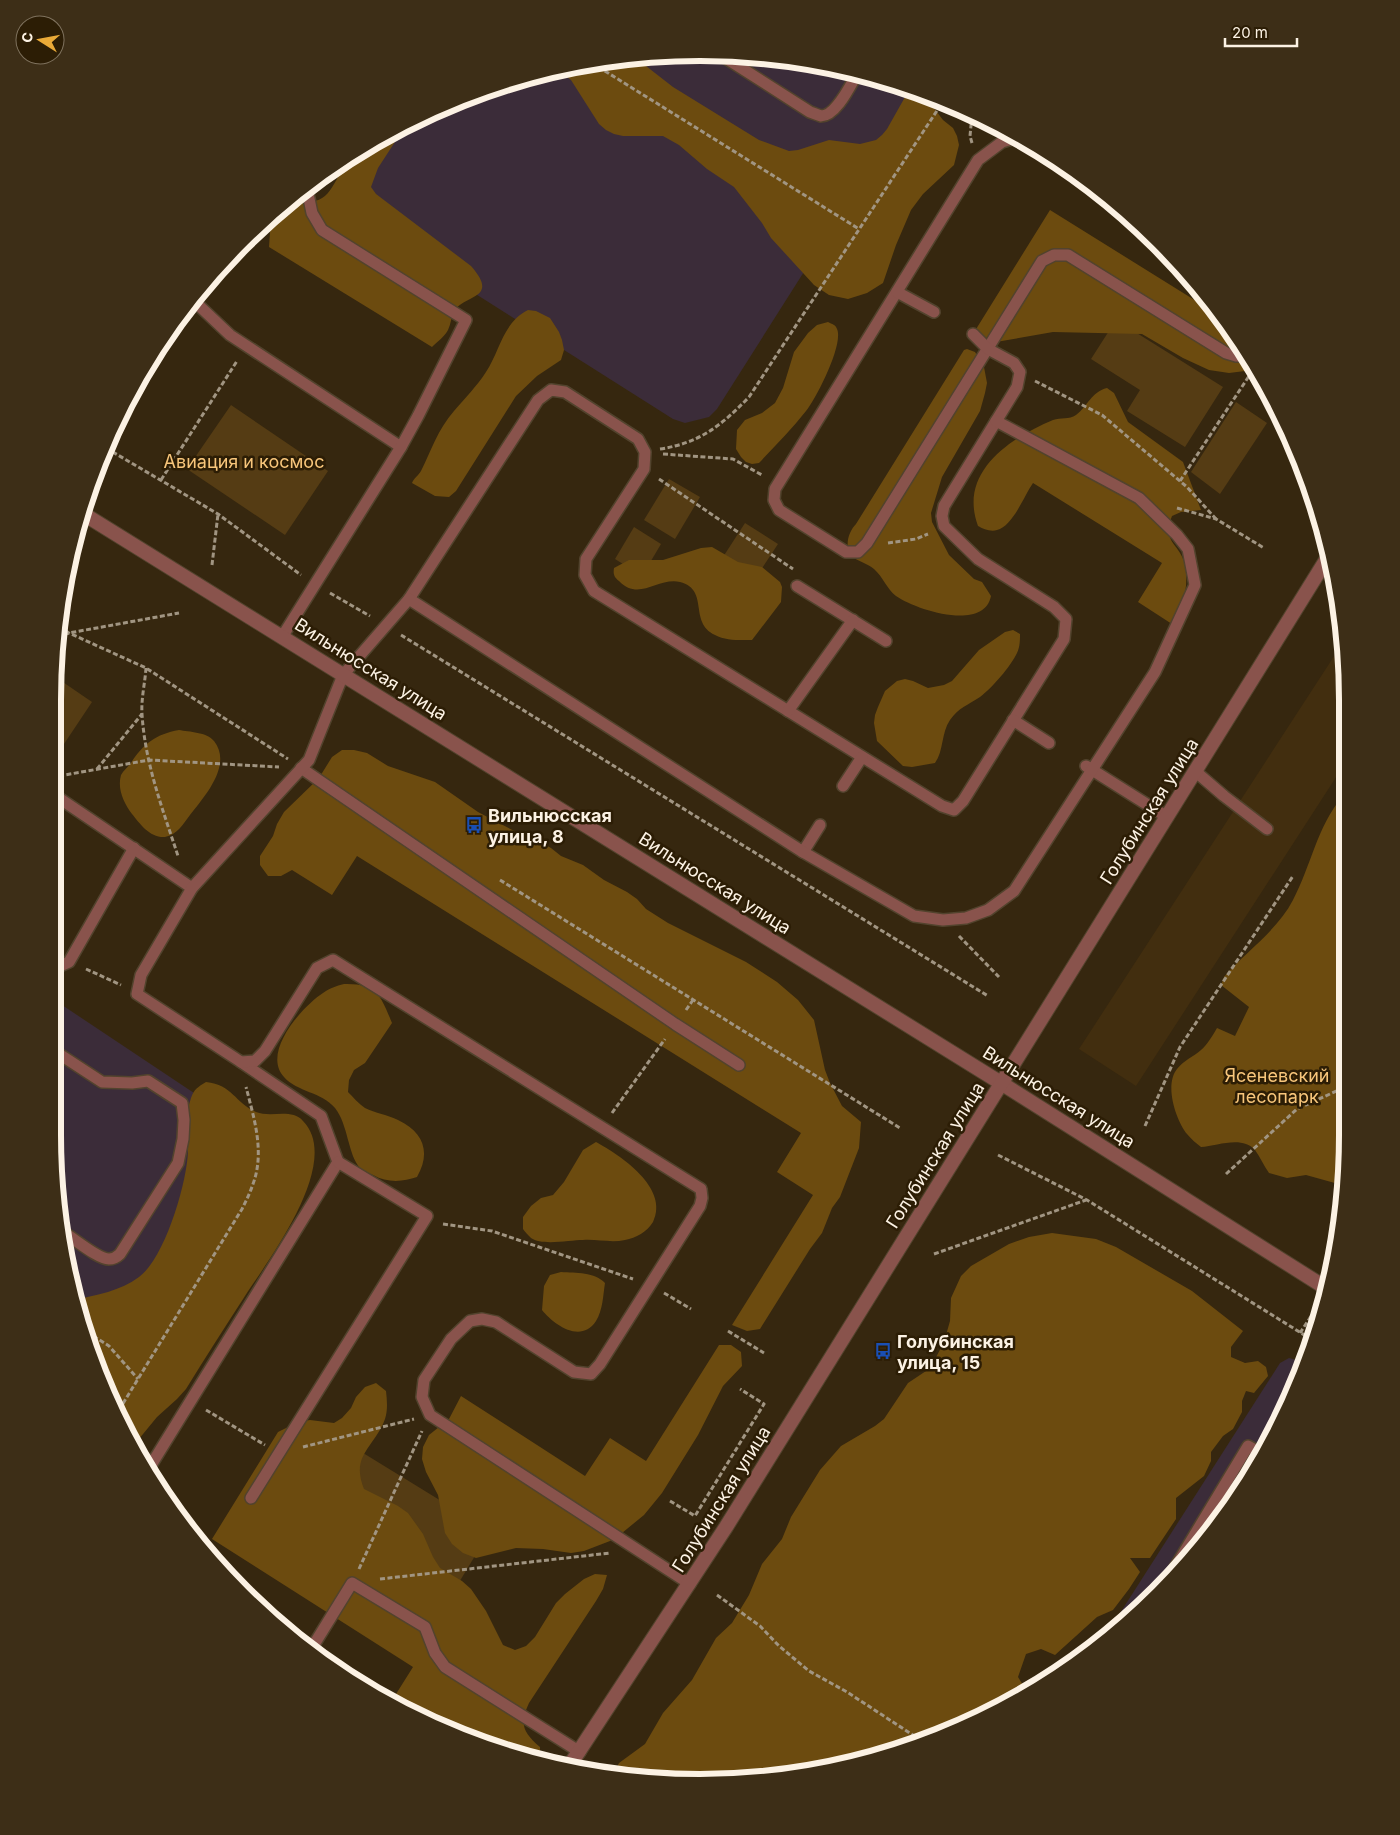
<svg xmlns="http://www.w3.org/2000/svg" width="1400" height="1835" font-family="Inter,sans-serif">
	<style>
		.built { fill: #422e0f }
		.education { fill: #3b2c39 }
		.green { fill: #553c14 }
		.forest { fill: #6c4b0f }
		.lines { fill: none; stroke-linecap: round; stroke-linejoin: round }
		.service-casing { stroke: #52432d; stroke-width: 14 }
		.minor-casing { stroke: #52432d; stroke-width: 16 }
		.tertiary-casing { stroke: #52432d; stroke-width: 16 }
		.path { stroke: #a19582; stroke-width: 3; stroke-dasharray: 5 2.5; stroke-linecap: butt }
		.service { stroke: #89534c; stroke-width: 11 }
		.minor { stroke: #89534c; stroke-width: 14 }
		.tertiary { stroke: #89534c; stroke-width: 14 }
		.labels { text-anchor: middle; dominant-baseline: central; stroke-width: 5; stroke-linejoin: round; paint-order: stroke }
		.park-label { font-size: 18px; fill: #f8c67b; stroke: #2c1d05 }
		.street-label { font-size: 18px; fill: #fcf2e4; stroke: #2c1d05 }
		.poi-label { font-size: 18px; font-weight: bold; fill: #fcf2e4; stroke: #2c1d05; text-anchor: start }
		.rim { fill: none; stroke: #fcf2e4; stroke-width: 6 }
	</style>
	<rect width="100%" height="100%" fill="#36270f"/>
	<polygon class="built" points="1342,644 1342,768 1136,1086 1079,1049"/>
	<g class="education">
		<polygon points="700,53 826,65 915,92 850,194 612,61"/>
		<polygon points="574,65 821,245 717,409 709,417 685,423 673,419 362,222 381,140 452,102"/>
		<polygon points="53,999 230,1117 126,1343 75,1303 53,1135"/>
		<polygon points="1289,1358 1304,1362 1239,1494 1158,1593 1106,1635 1280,1363"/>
	</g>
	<g class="green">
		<polygon points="1116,320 1223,387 1185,447 1127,411 1140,390 1091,359"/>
		<polygon points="1236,402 1267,423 1220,494 1191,472"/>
		<polygon points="231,405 328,471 285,535 187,469"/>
		<polygon points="669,479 700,497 675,539 644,520"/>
		<polygon points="745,523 778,544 745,594 712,574"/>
		<polygon points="634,527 661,544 642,576 615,559"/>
		<polygon points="54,676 92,702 60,750 54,746"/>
		<polygon points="355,1448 490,1531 452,1594 317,1510"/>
	</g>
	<g class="forest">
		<polygon points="637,59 673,87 759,140 789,151 798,150 829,140 860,144 876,140 882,135 887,129 909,90 933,97 933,107 943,120 953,128 957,136 959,145 954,165 923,194 911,210 896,245 883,283 867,293 848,299 829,295 814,285 771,238 762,223 734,187 707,169 679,145 663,136 623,136 614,134 606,130 599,124 571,80 558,70 573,65"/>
		<path d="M 404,128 L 378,168 L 371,187 L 376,194 L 471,266 C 500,299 465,294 454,311 C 451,317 451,324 448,330 C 445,336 437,342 432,347 L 269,247 L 271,218 L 297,197 C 332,214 334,173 352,156 C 361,147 391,134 404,128 Z"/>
		<polygon points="1050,210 1217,314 1238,340 1253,370 1229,373 1209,370 1183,358 1142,334 1053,332 996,342 986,341 973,334"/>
		<path d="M 528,310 L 536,311 L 550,318 L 559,332 L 562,340 L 564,350 L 561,360 L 537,376 L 516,396 L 456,491 L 449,497 L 435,496 L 412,483 C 414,478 418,476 421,471 C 431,451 438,429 454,411 C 465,398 477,386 486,372 C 500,351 503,322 528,310 Z"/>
		<path d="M 828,322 C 832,324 836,325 837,329 C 844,344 816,399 806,411 C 792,429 775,446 759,463 L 752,464 L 746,462 L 741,457 L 736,449 L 737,430 L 745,420 L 762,413 L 775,403 L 783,388 L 794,352 L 808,333 L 817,325 Z"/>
		<path d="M 967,349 L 975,352 L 984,367 L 987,383 L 985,393 L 980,411 L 942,477 L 931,513 L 932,522 L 949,555 L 974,579 L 982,582 L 991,596 C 984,632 916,610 896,596 C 887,589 883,577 874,569 C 868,564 861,562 854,558 C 843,549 848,532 856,524 L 964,350 Z"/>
		<path d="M 1107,388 L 1114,393 L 1128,422 L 1183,462 L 1201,510 L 1181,512 L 1172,516 C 1161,543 1180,543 1185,565 C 1189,588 1183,605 1175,626 L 1138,602 L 1162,563 L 1033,483 C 1024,496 1013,526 997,530 C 991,532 983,529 978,526 C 958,472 1010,438 1053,420 C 1061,417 1069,420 1076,415 C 1088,406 1091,392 1107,388 Z"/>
		<path d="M 712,547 L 738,562 L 762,567 L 780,582 L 782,587 L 781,602 L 752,640 C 740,640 726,641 715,635 C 688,622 710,590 680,582 C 658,577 639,602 619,581 C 614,577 613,574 614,568 L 629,560 L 663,560 L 701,548 Z"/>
		<path d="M 1013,630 L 1020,634 C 1020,640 1020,647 1017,653 C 1011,666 992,688 980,697 C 968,705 958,708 950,720 C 941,733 944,750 935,763 L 912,767 L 903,766 L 877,741 L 874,723 L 875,715 L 878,707 L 885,691 L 897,681 L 905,679 L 913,681 L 928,688 L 944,685 L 952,681 L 979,650 L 1005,632 Z"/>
		<path d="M 179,730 C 189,732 207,732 214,741 C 233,765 204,797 190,815 C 183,824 177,835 165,837 C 150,838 140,824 132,814 C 124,803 117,789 121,775 C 123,771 128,767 131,763 C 143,744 156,734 179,730 Z"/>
		<polygon points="342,750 354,750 367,753 388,766 435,782 478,812 516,832 528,835 551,848 561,856 583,865 604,880 627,892 637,899 646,909 668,923 746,962 777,982 798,1000 814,1020 825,1070 830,1083 842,1106 861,1122 859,1148 840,1197 832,1208 822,1233 810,1249 760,1329 747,1331 732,1325 813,1195 777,1172 801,1133 357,856 332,895 292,870 281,876 268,876 260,865 260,856 273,836 277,824 284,812 319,778 332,757"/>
		<path d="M 1342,797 L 1342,1185 L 1306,1175 L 1287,1178 L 1269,1173 C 1264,1166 1260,1157 1255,1150 C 1242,1135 1217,1146 1201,1147 C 1196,1143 1191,1139 1187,1134 C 1176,1120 1164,1085 1177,1069 C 1184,1060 1193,1057 1201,1050 C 1207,1045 1213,1035 1217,1028 L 1235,1036 L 1249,1007 L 1221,985 L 1224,977 C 1246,951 1277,931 1293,900 C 1311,866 1317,827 1342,797 Z"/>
		<path d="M 344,984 C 377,983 381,996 392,1023 L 365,1063 L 354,1070 L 349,1080 L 348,1092 C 353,1097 359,1104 365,1108 C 375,1113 388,1115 398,1120 C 424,1132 431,1153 417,1177 C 403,1182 387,1183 373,1175 C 369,1173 363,1171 360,1168 C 348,1155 348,1124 335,1108 C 322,1092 297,1092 284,1077 C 261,1052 303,1006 323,993 C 330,988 336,986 344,984 Z"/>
		<path d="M 206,1082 C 233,1085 234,1102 256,1112 C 271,1118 292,1108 303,1121 C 343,1162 269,1259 245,1296 C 225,1327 205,1358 186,1389 L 177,1399 L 157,1417 L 134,1445 L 74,1300 C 96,1295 121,1291 139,1277 C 165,1258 187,1183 188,1151 C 188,1134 185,1114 191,1098 C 194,1089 198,1087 206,1082 Z"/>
		<path d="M 596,1142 C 620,1155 670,1188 653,1222 C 647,1232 636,1238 625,1240 C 611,1243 597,1239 583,1240 C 570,1240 542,1246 531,1238 C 528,1235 525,1232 523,1229 L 523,1217 L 531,1206 L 541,1198 L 553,1195 L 564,1182 L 583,1150 Z"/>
		<polygon points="1052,1233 1096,1239 1116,1247 1192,1291 1243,1331 1231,1347 1231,1357 1245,1363 1258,1361 1266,1367 1268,1376 1254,1393 1246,1391 1242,1401 1242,1412 1233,1429 1223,1436 1211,1452 1211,1461 1204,1476 1176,1498 1176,1519 1150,1558 1130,1558 1140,1572 1129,1589 1113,1610 1097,1617 1055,1655 1041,1649 1026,1654 1018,1677 1026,1690 908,1748 743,1781 614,1773 619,1763 645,1744 663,1713 692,1680 716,1638 732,1623 749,1595 762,1564 782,1539 791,1517 820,1470 841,1446 875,1426 884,1419 908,1383 926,1371 933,1363 944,1342 950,1321 951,1298 961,1276 971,1266 1009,1244 1029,1237"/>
		<path d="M 561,1272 C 576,1273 595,1272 605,1283 C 603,1295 603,1310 596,1321 C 581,1344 554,1325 542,1310 L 544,1286 L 550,1275 Z"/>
		<polygon points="719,1345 731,1345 741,1352 742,1366 723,1386 698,1435 662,1493 644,1515 622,1533 610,1541 584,1551 571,1553 543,1549 516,1548 476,1558 463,1553 452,1544 445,1533 438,1495 426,1472 422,1459 423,1447 429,1435 449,1419 461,1396 585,1476 610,1438 646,1461"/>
		<path d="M 376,1383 L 386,1391 C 387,1400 388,1410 385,1419 C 375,1447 350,1455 364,1489 L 398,1506 L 408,1513 L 423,1534 L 433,1557 L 440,1568 L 462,1581 L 471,1589 L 486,1611 L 503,1645 L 515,1650 L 526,1646 L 535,1637 L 556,1603 L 565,1594 L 584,1579 L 595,1574 L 607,1575 L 603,1589 L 596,1601 L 529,1703 C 519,1724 523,1732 540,1747 L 540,1759 L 413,1716 L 391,1702 L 413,1667 L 212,1539 L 278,1432 L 298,1422 L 310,1420 L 334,1423 L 342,1418 L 351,1408 L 356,1397 L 365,1387 Z"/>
	</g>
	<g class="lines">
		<g class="service-casing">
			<g id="service">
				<path d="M 721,55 L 810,112 C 813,113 818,115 821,116 C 836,116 850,86 857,74"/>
				<polyline points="1015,138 1002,142 978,160 775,489 774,500 779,510 846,552 858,552 867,543 1042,261 1054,255 1068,255 1226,353 1236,356 1246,356"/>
				<polyline points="897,292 934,312"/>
				<polyline points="192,299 230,335 401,447"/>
				<polyline points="797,586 886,641"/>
				<polyline points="409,599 538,400 551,390 565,392 638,439 645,452 644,469 586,559 585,575 594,591 942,806 954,810 963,801 1064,639 1066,619 1054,607 978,559 944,526 942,516 944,506 1017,387 1020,372 1014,363 988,349 973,334"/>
				<polyline points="282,637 401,447 418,416 466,320 322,230 312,213 307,189"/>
				<polyline points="788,711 853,620"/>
				<polyline points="1013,720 1049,743"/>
				<polyline points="1086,766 1167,817"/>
				<polyline points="301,768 675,1024 739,1065"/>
				<polyline points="1195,771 1224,796 1267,829"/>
				<polyline points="843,786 862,757"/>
				<polyline points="53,794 192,888"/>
				<polyline points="803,852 820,825"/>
				<polyline points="53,965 58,967 69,962 134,848"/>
				<path d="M 53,1050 L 102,1082 L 132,1083 L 148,1081 L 182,1103 L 184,1120 L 183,1139 L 178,1163 L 120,1254 C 117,1257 114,1259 109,1259 C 98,1259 76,1240 66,1234"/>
				<polyline points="148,1470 338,1162 321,1116 241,1062"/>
				<polyline points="251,1498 427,1216 338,1162"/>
				<polyline points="690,1584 430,1415 422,1397 424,1380 451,1339 470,1321 482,1319 496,1322 574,1372 591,1374 600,1364 700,1206 702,1198 701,1189 333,960 317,968 265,1051 255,1061 241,1062 137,994 141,975 192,888 309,760 343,675 409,599 803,852 914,916 943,920 966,918 988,910 1014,891 1155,672 1195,585 1188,549 1177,535 1139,498 996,421"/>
				<polyline points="1165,1584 1248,1446 1259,1452"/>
				<polyline points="310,1651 352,1583 425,1627 435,1653 445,1667 580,1752"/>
			</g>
		</g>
		<g class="minor-casing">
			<polyline id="minor" points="1001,1083 1326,1288"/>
		</g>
		<g class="tertiary-casing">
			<g id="tertiary">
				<polyline points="82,513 1001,1083"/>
				<polyline points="568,1768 726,1527 1328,557"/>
			</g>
		</g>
		<g class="path">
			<polyline points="592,63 859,229"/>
			<polyline points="972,143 970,136 972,115"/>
			<polyline points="1035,381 1102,415 1187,487 1216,519"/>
			<polyline points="106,448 218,514 301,575"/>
			<path d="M 660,449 C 700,443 722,425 749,397 L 944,100"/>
			<polyline points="663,454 733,459 762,475"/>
			<polyline points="659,479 793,569"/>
			<polyline points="161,480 237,361"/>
			<polyline points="1180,481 1251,373"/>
			<polyline points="1177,508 1216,519 1264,548"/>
			<polyline points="888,543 916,539 928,534"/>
			<polyline points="212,565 218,514"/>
			<polyline points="330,593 370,616"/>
			<polyline points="59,627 69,633 146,668 288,759"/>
			<polyline points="401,635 988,996"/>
			<polyline points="57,637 69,633 179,613"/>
			<path d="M 146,668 C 145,683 141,699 142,714 C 145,764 163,810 178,856"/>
			<polyline points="97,769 142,714"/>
			<polyline points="59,776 149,760 279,767"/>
			<polyline points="500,880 900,1128"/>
			<polyline points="959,936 999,977"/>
			<polyline points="86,969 121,985"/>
			<polyline points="686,1010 693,1000"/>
			<polyline points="612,1113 665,1039"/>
			<polyline points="1145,1126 1180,1047 1293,876"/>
			<polyline points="998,1155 1087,1200 1314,1341"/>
			<polyline points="1226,1174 1297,1109 1341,1089 1340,1071 1342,1047"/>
			<polyline points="443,1224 492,1231 633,1279"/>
			<polyline points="934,1254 1086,1200"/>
			<polyline points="664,1293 691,1309"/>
			<polyline points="728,1331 764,1353"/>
			<polyline points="87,1332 109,1346 138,1379"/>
			<polyline points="1300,1333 1319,1304"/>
			<path d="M 119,1410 L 242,1209 C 246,1201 250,1193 253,1184 C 265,1152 254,1118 246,1087"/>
			<polyline points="206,1410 265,1445"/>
			<polyline points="303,1447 414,1419"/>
			<polyline points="670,1501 695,1516 764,1404 740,1389"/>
			<polyline points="359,1569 422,1431"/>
			<polyline points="380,1579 610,1553"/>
			<polyline points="717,1595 760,1626 779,1646 809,1671 847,1692 922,1741"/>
		</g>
		<use href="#service" class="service"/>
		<use href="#minor" class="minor"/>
		<use href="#tertiary" class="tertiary"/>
	</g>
	<defs>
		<g id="bus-bare" transform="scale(1.35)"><path d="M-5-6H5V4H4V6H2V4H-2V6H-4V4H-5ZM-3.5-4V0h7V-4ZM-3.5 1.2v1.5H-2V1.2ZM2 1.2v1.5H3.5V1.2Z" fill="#1a4fb4" stroke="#2c1d05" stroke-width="2.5" paint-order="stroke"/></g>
	</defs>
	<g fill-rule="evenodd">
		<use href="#bus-bare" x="474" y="825"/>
		<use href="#bus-bare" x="883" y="1351"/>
	</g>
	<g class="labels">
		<g class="park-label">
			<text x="244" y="461">Авиация и космос</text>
			<text x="1277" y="1075">Ясеневский<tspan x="1277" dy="21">лесопарк</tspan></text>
		</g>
		<g class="street-label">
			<text transform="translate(371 669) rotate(32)">Вильнюсская улица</text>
			<text transform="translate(1149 811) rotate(-58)">Голубинская улица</text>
			<text transform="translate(715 883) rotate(32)">Вильнюсская улица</text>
			<text transform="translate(1059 1097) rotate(32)">Вильнюсская улица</text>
			<text transform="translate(935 1155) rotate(-58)">Голубинская улица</text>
			<text transform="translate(721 1499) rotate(-58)">Голубинская улица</text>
		</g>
		<g class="poi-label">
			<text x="488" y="815">Вильнюсская<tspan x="488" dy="21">улица, 8</tspan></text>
			<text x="897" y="1341">Голубинская<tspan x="897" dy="21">улица, 15</tspan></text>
		</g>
	</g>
	<path d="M0 0H1400V1835H0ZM700 61H700A639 639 0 0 1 1339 700V1135A639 639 0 0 1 700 1774H700A639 639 0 0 1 61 1135V700A639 639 0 0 1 700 61Z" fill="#3d2e17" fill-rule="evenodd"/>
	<path class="rim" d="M700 61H700A639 639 0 0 1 1339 700V1135A639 639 0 0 1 700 1774H700A639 639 0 0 1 61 1135V700A639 639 0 0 1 700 61Z"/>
	<g transform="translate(40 40) rotate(281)"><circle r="24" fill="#2c1d05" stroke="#7f725e"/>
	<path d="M0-4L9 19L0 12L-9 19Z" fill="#eaaa38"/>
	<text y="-8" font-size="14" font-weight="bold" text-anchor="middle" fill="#fcf2e4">С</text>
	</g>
	<path d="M1225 38v8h72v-8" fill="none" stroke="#fcf2e4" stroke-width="2.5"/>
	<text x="1232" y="38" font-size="15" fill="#fcf2e4" stroke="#2c1d05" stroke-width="4" paint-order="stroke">20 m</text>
</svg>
